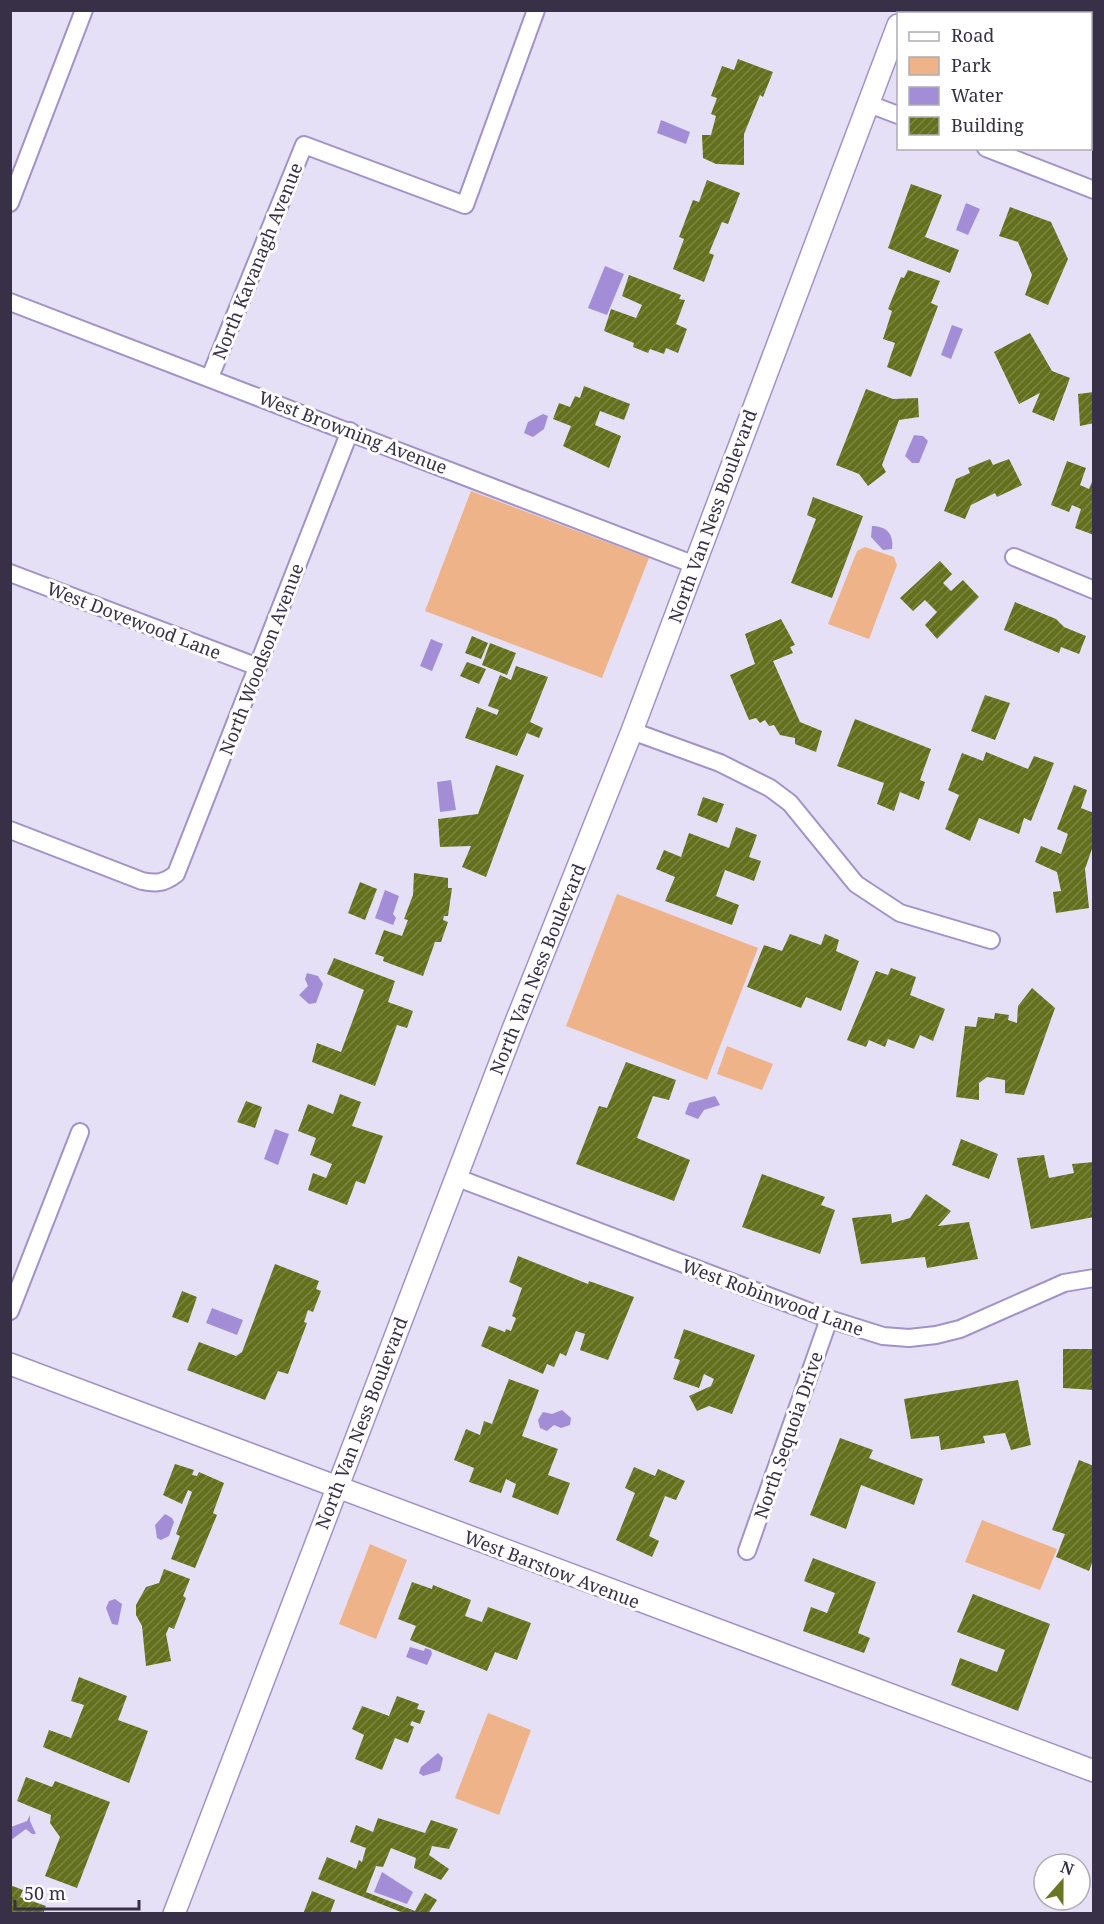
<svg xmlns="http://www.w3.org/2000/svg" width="1104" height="1924" font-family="'Noto Serif',serif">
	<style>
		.green { fill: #eeb388 }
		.water { fill: #a38dd6 }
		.building { fill: url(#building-hatch) }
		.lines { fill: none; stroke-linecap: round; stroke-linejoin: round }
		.minor-casing { stroke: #a292c8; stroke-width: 20 }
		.tertiary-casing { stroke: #a292c8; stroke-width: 24 }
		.minor { stroke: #fff; stroke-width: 16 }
		.tertiary { stroke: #fff; stroke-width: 21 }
		.labels { text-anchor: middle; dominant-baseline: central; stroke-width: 6; stroke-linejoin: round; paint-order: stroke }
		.street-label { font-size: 18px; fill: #373046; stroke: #fff }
	</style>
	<defs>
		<pattern id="building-hatch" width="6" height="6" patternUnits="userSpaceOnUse" patternTransform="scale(1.5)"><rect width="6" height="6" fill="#64711c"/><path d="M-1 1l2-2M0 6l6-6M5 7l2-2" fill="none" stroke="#7c8547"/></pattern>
	</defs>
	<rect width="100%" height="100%" fill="#e6e0f7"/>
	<g class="green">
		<polygon points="471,491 649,558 602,678 425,611"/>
		<polygon points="865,547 894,557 897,565 869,639 828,624 857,551"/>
		<polygon points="617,894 758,948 707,1080 566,1026"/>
		<polygon points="727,1046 773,1064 762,1090 717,1074"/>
		<polygon points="982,1520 1057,1549 1040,1590 965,1562"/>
		<polygon points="370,1544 407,1560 376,1639 339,1624"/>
		<polygon points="488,1713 531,1730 499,1815 455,1798"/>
	</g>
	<g class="water">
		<polygon points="661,120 690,132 686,144 657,133"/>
		<polygon points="966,203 980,209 968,235 956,230"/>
		<polygon points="605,266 624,274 607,315 588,308"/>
		<polygon points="952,325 963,329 951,359 941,355"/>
		<polygon points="543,414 548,416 544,429 533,437 524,433 528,422"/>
		<polygon points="914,435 923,436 928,441 919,463 912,463 905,456"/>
		<path d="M 872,526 C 887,526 894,535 892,549 L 883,550 L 871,537 Z"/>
		<polygon points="431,639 443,644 432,671 420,666"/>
		<polygon points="451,780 456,810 440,812 437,782"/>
		<polygon points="385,890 399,896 393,914 396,918 393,925 375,918"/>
		<polygon points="307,973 318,976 323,984 316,1003 309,1004 299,995 308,986 305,979"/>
		<polygon points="715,1096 720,1105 704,1110 698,1119 685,1114 689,1103"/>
		<polygon points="275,1129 289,1134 278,1165 264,1159"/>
		<polygon points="212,1308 243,1320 237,1335 206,1323"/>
		<polygon points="562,1410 571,1418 570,1425 561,1428 554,1425 547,1431 540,1428 538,1420 543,1412 552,1414"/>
		<polygon points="165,1514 172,1518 174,1522 169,1536 161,1540 157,1538 155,1525"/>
		<polygon points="115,1599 122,1604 118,1625 112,1624 106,1608 109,1601"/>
		<polygon points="410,1647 424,1651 425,1648 431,1650 432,1654 427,1665 406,1657"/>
		<polygon points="438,1753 443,1758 440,1771 423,1776 419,1773 421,1767"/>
		<polygon points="30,1815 30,1821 36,1834 32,1834 26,1829 11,1840 11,1827 27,1821"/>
		<polygon points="382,1872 413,1892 407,1904 374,1892"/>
	</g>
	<g class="building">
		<polygon points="1036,10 1079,10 1078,14 1044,14"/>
		<polygon points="738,59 773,72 763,97 760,95 744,134 744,165 716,164 703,158 702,135 711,135 716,116 711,114 717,98 711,96 722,66 734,70"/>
		<polygon points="1090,91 1094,92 1094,144 1090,143"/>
		<polygon points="707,180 740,193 728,224 722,222 709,253 714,255 704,282 673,269 684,239 679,237 693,200 699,202"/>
		<polygon points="911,184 942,195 925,237 959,250 950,273 888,248"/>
		<polygon points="1010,207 1051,222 1068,259 1048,305 1025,295 1032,275 1018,242 999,236"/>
		<polygon points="908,270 940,281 931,303 938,306 911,377 887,367 895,343 883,339 892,311 888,309 901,277 904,278"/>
		<polygon points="629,275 681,295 679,299 685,300 676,324 687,329 678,353 666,348 664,354 650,349 648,353 633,347 634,343 604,331 611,309 636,318 642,305 622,296"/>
		<polygon points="1030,333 1052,371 1070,378 1054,421 1032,412 1040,393 1019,404 994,352"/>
		<polygon points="584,386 630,404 624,420 600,411 595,425 621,436 609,468 563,446 571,426 553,419 559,403 570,407 575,396 580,398"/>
		<polygon points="866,389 893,399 918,398 919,417 899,420 882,465 886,472 868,486 859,474 836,465"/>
		<polygon points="1094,392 1094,423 1080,426 1078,394"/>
		<polygon points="990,459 993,465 1009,459 1022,485 997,497 995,493 971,505 965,519 944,511 956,479 970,473 968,468"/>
		<polygon points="1067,461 1086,468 1080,485 1089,489 1094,477 1094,535 1075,528 1081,509 1072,505 1069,512 1051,505"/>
		<polygon points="813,497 863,516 832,598 791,583 816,519 807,515"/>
		<polygon points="940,561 952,574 943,583 951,591 963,580 979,597 937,639 925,625 937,612 925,600 913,611 900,598"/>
		<polygon points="1015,602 1056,619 1064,627 1086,636 1079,654 1061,647 1059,653 1004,630"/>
		<polygon points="781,619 795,645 790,647 793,653 773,661 800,722 822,731 816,752 795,744 795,738 780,735 774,725 769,726 765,720 760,723 756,718 749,720 730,675 755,664 745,634"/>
		<polygon points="472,636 488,643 481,659 465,653"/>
		<polygon points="490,643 516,653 507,675 482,665"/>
		<polygon points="467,662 486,669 479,684 460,676"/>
		<polygon points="516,666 548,677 530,722 543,728 539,738 527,733 517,756 465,738 477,707 497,715 499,710 488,706 500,675 511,680"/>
		<polygon points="985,695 1010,703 995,740 971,731"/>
		<polygon points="855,719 931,749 920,780 925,782 919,800 900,792 894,811 877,804 884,783 837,766"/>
		<polygon points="986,752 1028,769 1034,756 1054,763 1031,821 1024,818 1019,834 979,818 970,841 945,829 959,795 948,790 962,753 983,761"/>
		<polygon points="496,765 524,775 486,877 462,867 471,846 440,847 438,819 478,814"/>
		<polygon points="1074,785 1087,790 1081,808 1094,813 1094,843 1085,869 1089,908 1056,913 1053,892 1061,891 1057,872 1035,862 1041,846 1061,854 1068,834 1057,829"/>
		<polygon points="703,797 724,804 717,823 697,815"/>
		<polygon points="736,827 757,835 749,857 761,861 754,881 725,870 716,896 739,905 732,925 665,901 675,877 656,869 664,850 681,857 689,833 729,848"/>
		<polygon points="414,873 448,878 448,888 452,888 448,916 444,916 443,920 448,922 441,942 435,942 423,976 383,961 384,957 375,954 384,930 402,936 408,920 404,919 413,895"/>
		<polygon points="360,882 377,889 365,920 348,913"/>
		<polygon points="790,934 821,945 825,934 839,940 836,951 859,961 841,1011 806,997 801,1008 747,987 764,945 782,951"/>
		<polygon points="334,958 395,981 388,1002 413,1011 407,1028 397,1025 375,1086 312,1062 317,1043 341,1052 364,990 327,974"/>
		<polygon points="891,968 916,977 910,995 945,1009 933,1041 920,1035 914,1049 888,1039 885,1047 869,1040 866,1047 847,1040 876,971 888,975"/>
		<polygon points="1032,988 1055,1008 1024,1095 1005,1093 1005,1080 987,1077 979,1083 979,1100 956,1097 965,1026 976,1027 978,1017 994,1019 995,1013 1009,1015 1008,1020 1017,1023 1018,1006"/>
		<polygon points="626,1062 676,1080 669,1100 653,1096 637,1138 690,1160 674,1201 576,1164 599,1106 607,1108"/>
		<polygon points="340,1094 361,1102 352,1126 383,1136 365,1184 356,1181 347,1205 308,1190 313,1173 326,1178 332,1164 310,1155 316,1138 298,1131 308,1104 333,1114"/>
		<polygon points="246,1101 262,1107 255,1128 237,1122"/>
		<polygon points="961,1139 998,1154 989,1179 952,1165"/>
		<polygon points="1044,1155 1049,1178 1074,1173 1072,1164 1094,1162 1094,1217 1031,1229 1017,1158"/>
		<polygon points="762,1174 825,1197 821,1205 835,1210 820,1254 742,1227"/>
		<polygon points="926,1194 951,1211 938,1226 969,1222 978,1259 927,1268 925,1257 861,1264 852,1218 891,1214 892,1223 910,1218"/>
		<polygon points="518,1256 588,1284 589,1281 634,1297 608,1360 580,1350 585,1334 576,1331 566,1356 560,1353 554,1367 547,1364 543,1374 481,1346 489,1326 505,1332 506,1329 511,1331 516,1318 512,1316 522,1288 509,1282"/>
		<polygon points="275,1264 319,1281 316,1289 321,1291 313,1312 308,1310 304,1322 307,1323 288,1374 278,1371 265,1400 187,1370 199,1342 236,1356 242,1352"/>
		<polygon points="182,1291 197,1297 188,1323 172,1317"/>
		<polygon points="684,1329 755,1355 732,1414 709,1406 697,1411 689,1396 711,1386 714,1379 704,1374 699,1388 673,1379 680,1360 674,1358"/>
		<polygon points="1063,1349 1094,1349 1094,1390 1063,1388"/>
		<polygon points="509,1379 539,1390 522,1436 558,1449 548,1475 570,1483 558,1515 512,1497 516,1484 506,1479 501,1493 469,1482 474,1468 454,1460 466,1429 480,1435 484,1421 492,1424"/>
		<polygon points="1018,1380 1031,1445 1011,1450 1005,1433 983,1436 985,1443 941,1450 939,1436 911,1439 904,1399"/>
		<polygon points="840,1438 873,1450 869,1458 923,1479 914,1505 861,1485 846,1529 810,1515"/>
		<polygon points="1079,1460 1094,1466 1094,1558 1089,1571 1056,1557 1065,1534 1052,1530"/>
		<polygon points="175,1464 194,1470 192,1475 197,1476 199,1472 224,1483 213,1513 217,1515 195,1568 171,1559 180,1536 176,1534 192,1492 188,1490 182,1504 163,1495"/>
		<polygon points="634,1467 655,1476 658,1469 685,1481 676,1500 665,1496 649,1536 659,1541 652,1557 616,1540 635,1493 625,1488"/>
		<polygon points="813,1558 876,1582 858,1633 870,1638 864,1653 803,1631 811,1607 827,1613 835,1593 804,1581"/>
		<polygon points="164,1569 190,1579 183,1596 186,1598 174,1629 169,1627 166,1634 171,1661 146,1666 142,1626 136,1615 136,1605 146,1587 159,1583"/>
		<polygon points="412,1582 432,1589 433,1585 471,1600 465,1616 482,1622 488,1607 531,1623 517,1660 495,1652 487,1671 410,1640 416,1626 398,1619"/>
		<polygon points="973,1594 1050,1624 1018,1711 951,1685 960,1658 997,1672 1005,1650 957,1632"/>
		<polygon points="79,1677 127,1696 118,1720 148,1731 129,1783 43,1747 49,1730 71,1738 84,1705 71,1701"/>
		<polygon points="397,1696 419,1704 417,1709 425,1711 420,1724 412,1721 410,1725 414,1727 408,1743 395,1738 382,1770 355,1759 364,1735 352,1729 362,1706 389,1716"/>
		<polygon points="26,1777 52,1787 55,1781 110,1802 77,1888 45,1876 60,1837 50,1823 51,1815 17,1801"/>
		<polygon points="378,1818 425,1833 431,1820 458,1829 449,1849 432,1846 429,1855 449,1869 441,1880 414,1868 416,1858 391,1848 383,1867 376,1866 366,1892 415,1911 425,1893 437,1900 428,1914 406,1914 318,1879 327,1857 356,1869 359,1860 362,1862 366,1848 350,1842 356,1825 373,1832"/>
		<polygon points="10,1885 23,1890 20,1897 46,1906 43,1914 10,1914"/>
		<polygon points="312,1891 335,1900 330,1914 303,1914"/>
	</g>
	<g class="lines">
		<g class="minor-casing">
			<g id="minor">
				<polyline points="869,104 898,115"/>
				<polyline points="986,148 1094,190"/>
				<polyline points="10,203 84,10"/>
				<polyline points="10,302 695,565"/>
				<polyline points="210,377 304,145 465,205 536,10"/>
				<polyline points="1014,557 1094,590"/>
				<polyline points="10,573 258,667"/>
				<polyline points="632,731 720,763 770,788 790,803 856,884 900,913 991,940"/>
				<path d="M 10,830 L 142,881 C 157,884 164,883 176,874 L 350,431"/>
				<polyline points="455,1177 829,1319 883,1336 909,1338 936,1335 960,1329 1064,1283 1094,1278"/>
				<polyline points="10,1311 80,1132"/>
				<polyline points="747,1551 829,1319"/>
			</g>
		</g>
		<g class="tertiary-casing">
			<g id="tertiary">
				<polyline points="10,1364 1094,1771"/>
				<polyline points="174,1914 513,1029 632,731 898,25"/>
			</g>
		</g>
		<use href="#minor" class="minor"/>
		<use href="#tertiary" class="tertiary"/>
	</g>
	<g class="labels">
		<g class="street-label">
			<text transform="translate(257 261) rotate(-68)">North Kavanagh Avenue</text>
			<text transform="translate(353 432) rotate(21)">West Browning Avenue</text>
			<text transform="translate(712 516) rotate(-70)">North Van Ness Boulevard</text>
			<text transform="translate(134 620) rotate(21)">West Dovewood Lane</text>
			<text transform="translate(261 659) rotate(-69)">North Woodson Avenue</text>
			<text transform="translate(537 969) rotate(-68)">North Van Ness Boulevard</text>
			<text transform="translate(773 1297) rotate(20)">West Robinwood Lane</text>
			<text transform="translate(361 1423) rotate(-69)">North Van Ness Boulevard</text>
			<text transform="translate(788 1435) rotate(-71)">North Sequoia Drive</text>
			<text transform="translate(552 1569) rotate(21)">West Barstow Avenue</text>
		</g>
	</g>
	<rect width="1104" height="1924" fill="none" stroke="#373046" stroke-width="24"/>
	<rect x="897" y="12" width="195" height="138" fill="#ffffff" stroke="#afacb5" stroke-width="1.5"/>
	<rect x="909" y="32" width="30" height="9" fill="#ffffff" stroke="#afacb5" stroke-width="1.5"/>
	<text x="951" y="42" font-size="18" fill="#373046">Road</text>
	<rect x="909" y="57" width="30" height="18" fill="#eeb388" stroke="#afacb5" stroke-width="1.5"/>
	<text x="951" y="72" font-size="18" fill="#373046">Park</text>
	<rect x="909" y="87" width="30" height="18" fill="#a38dd6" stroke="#afacb5" stroke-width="1.5"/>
	<text x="951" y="102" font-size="18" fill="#373046">Water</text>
	<rect x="909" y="117" width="30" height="18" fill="url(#building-hatch)" stroke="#afacb5" stroke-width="1.5"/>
	<text x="951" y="132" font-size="18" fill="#373046">Building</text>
	<g transform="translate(1062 1882) rotate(21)"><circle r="28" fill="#ffffff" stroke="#afacb5" stroke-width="1.5"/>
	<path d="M0-4.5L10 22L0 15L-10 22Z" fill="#697622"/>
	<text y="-9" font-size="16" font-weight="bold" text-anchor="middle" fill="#373046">N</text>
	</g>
	<path d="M15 1900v9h124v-9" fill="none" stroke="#373046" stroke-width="3"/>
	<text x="24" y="1900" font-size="18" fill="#373046" stroke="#ffffff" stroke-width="4.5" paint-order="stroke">50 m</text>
</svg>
